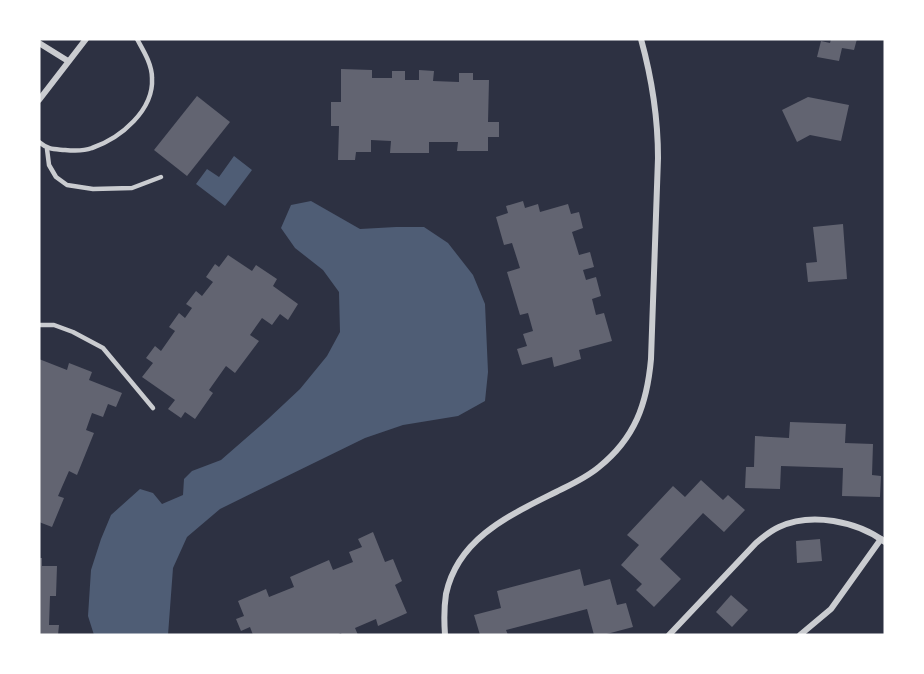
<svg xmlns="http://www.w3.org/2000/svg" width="924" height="674" font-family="'PT Sans',sans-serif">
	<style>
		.water { fill: #4f5d75 }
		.building { fill: #626471 }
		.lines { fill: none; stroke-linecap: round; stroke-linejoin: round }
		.service { stroke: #caccd0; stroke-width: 4.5 }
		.minor { stroke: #caccd0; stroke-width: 6 }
	</style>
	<rect width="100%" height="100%" fill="#2d3142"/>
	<g class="water">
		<polygon points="234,156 252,170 225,206 196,184 207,169 219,177"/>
		<polygon points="311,201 360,229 396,227 424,227 448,243 473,275 485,304 488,372 485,401 458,416 403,425 365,438 220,509 187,537 173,568 168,635 94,635 88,616 91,570 101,539 111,515 140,489 153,493 162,504 183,495 184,479 192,471 221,460 268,419 300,389 327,356 340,332 339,292 323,270 295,248 281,228 291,205"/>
	</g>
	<g class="building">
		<polygon points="831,39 857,39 854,50 842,48 839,61 817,57 821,41 830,43"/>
		<polygon points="341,69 372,70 372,78 392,78 392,71 405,71 405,80 419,80 419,70 434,71 433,81 459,82 459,73 473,73 473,80 489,80 488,122 499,122 499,137 488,137 488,151 457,151 458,142 429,142 429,153 390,153 391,141 371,140 371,152 356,152 355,160 338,160 339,126 331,126 331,102 341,102"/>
		<polygon points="197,96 230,122 187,176 154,150"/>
		<polygon points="808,97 849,105 841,141 810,135 797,142 782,110"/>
		<polygon points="523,201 525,208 538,204 540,212 568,204 571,214 579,212 583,228 572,232 579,255 590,252 594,267 583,270 586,280 596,277 601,296 592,299 596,315 604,313 612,341 579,350 581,359 554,367 552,357 522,365 517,349 527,346 523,334 533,331 528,313 520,315 507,272 520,268 512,243 504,245 496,217 508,213 506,206"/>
		<polygon points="843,224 847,279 808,282 806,263 817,262 813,227"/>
		<polygon points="228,255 252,271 256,265 277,279 273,286 298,304 288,320 280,314 272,325 262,318 250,335 259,341 235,373 226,366 209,390 213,393 195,419 185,412 181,418 168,409 175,400 142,377 153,363 146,358 155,346 161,351 175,331 169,327 179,313 185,318 192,308 186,304 196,291 202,296 213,282 206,277 215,264 219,267"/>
		<polygon points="39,359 67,370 69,363 92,372 89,380 122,393 116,407 108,404 103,417 92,413 86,430 94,433 77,475 69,471 58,496 64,498 52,527 39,522"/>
		<polygon points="790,422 846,424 845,443 873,444 872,475 881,476 880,497 842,496 843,468 781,466 780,489 745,488 746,467 754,467 755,436 789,438"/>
		<polygon points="701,480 723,500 728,495 745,510 724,532 703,513 674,544 660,559 681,579 654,607 636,590 642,584 621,565 639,545 627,535 673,486 685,497"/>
		<polygon points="373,532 385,562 393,559 402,581 395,585 407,613 378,626 376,619 355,628 358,635 342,635 341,633 336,635 253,635 250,627 241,631 236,619 244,616 238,601 266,589 269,597 294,587 290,577 329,560 333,570 353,562 349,552 362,547 358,539"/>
		<polygon points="820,539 822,561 797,563 796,541"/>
		<polygon points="39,558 42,558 42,566 57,566 56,596 50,596 49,625 59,625 58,635 39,635"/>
		<polygon points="580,569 584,586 610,579 617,605 626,603 633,627 603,635 594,635 587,609 506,630 508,635 480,635 474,615 501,608 497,591"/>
		<polygon points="731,595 748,610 732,627 716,612"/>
	</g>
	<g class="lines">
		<g class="service">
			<path d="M 39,142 C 49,150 53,149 65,150 C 74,151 84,151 92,148 C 121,138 154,110 152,78 C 152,64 143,50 137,39"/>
			<polyline points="47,149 49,165 56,177 67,185 93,189 132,188 161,177"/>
			<polyline points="39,325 54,325 73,332 103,348 153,408"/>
		</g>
		<g class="minor">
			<polyline points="39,43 68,61"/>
			<polyline points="39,100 86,39"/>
			<path d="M 445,635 C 444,621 444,607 446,594 C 458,538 510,515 556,492 C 570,485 586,478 599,467 C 635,438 647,404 651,359 L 658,158 C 658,117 652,79 641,39"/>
			<path d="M 669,635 L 756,543 C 763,537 770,531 779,527 C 811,512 857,521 885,542"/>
			<polyline points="800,635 831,609 881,539"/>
		</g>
	</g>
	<rect width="924" height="674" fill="none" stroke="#ffffff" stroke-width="81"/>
</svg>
